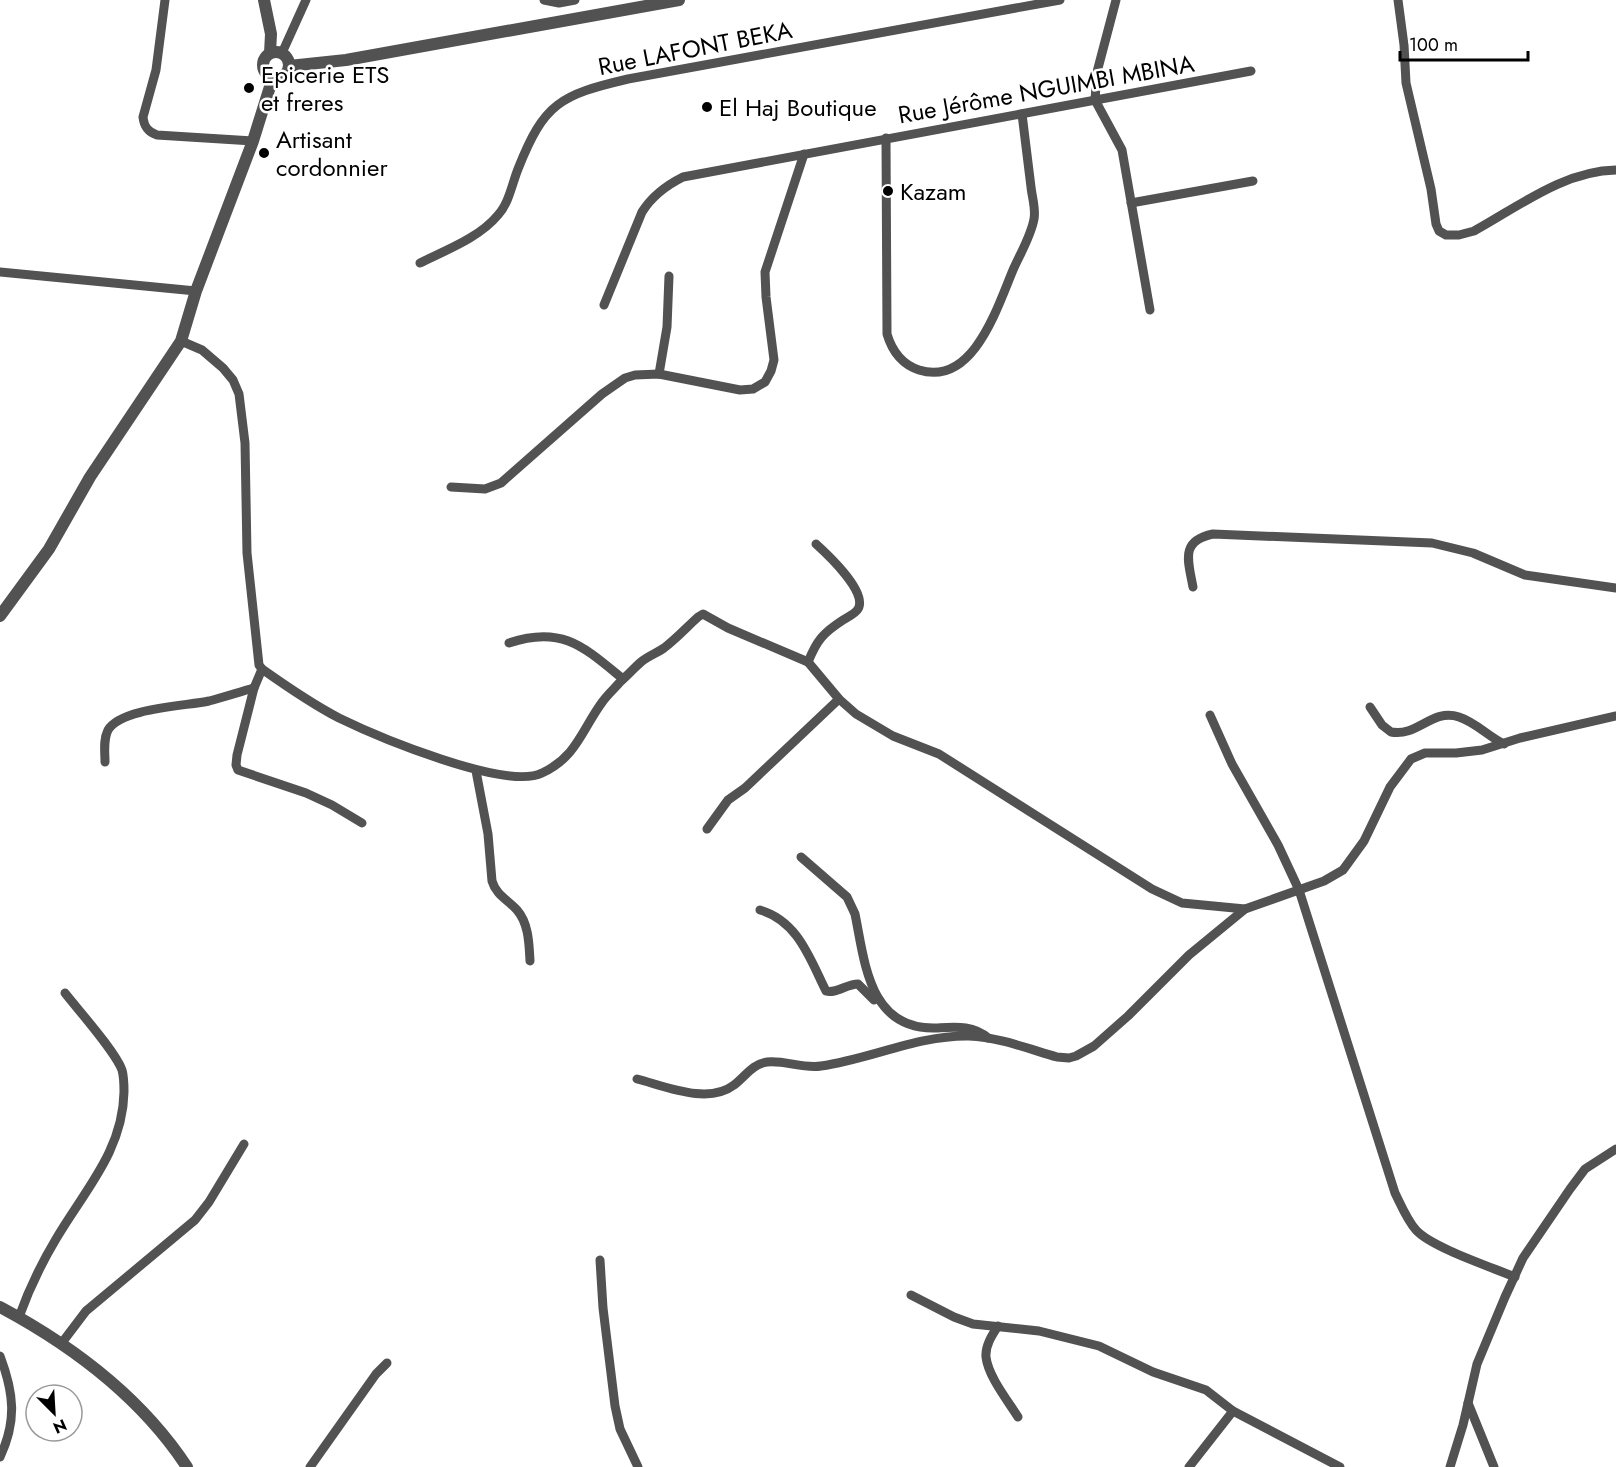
<svg xmlns="http://www.w3.org/2000/svg" width="1616" height="1467" font-family="Jost,sans-serif">
	<style>
		.lines { fill: none; stroke-linecap: round; stroke-linejoin: round }
		.minor { stroke: #525252; stroke-width: 9 }
		.tertiary { stroke: #525252; stroke-width: 12 }
		.poi-dot { fill: #000; stroke: #fff; stroke-width: 2 }
		.labels { text-anchor: middle; dominant-baseline: central; stroke-width: 5; stroke-linejoin: round; paint-order: stroke }
		.street-label { font-size: 24px; fill: #000; stroke: #fff }
		.poi-label { font-size: 24px; fill: #000; stroke: #fff; text-anchor: start }
	</style>
	<rect width="100%" height="100%" fill="#fff"/>
	<g class="lines">
		<g class="minor">
			<path d="M 165,0 L 156,70 L 143,117 C 144,127 148,132 157,135 L 253,141"/>
			<polyline points="544,0 559,3 575,0"/>
			<polyline points="1116,0 1097,72 1095,100 1122,150 1150,310"/>
			<path d="M 1398,0 L 1404,45 L 1406,83 L 1431,189 L 1436,224 L 1439,231 L 1446,235 L 1459,235 L 1474,231 C 1518,207 1563,171 1616,170"/>
			<polyline points="282,53 306,0"/>
			<path d="M 886,138 L 887,334 C 892,351 901,364 919,370 C 973,387 997,308 1013,270 C 1020,254 1031,236 1034,219 C 1036,209 1032,197 1031,187 C 1028,163 1025,138 1022,114"/>
			<polyline points="1131,203 1253,181"/>
			<path d="M 420,263 C 446,250 479,238 498,215 C 509,203 512,184 518,169 C 544,103 560,95 628,79 L 1060,0"/>
			<polyline points="0,272 196,291"/>
			<path d="M 604,305 L 642,212 C 652,196 665,186 683,177 L 1251,71"/>
			<path d="M 181,341 L 202,350 L 223,368 L 233,380 L 239,394 L 245,443 L 247,553 L 259,665 L 262,669 C 286,686 312,704 339,718 C 376,736 506,791 542,773 C 577,757 582,729 603,701 C 608,694 615,688 621,681 C 628,675 634,668 641,662 C 648,656 657,653 664,648 C 676,639 687,627 698,617 L 703,614 L 728,628 L 808,662 L 839,699 L 856,714 L 893,736 L 939,754 L 1152,889 L 1182,903 L 1245,909"/>
			<polyline points="659,374 667,327 669,276"/>
			<polyline points="451,487 485,489 501,483 602,394 625,378 635,375 659,374 740,390 753,389 765,382 771,371 774,360 766,297 765,272 804,154"/>
			<path d="M 1193,587 C 1188,560 1180,541 1213,534 L 1432,543 L 1473,553 L 1525,575 L 1616,588"/>
			<path d="M 509,643 C 562,625 584,647 623,679"/>
			<path d="M 808,662 C 817,640 823,633 843,620 C 848,617 856,613 858,609 C 868,592 827,554 816,544"/>
			<polyline points="262,669 254,688 237,755 236,765 238,770 306,793 332,805 362,823"/>
			<path d="M 1370,707 L 1382,725 L 1391,732 C 1418,737 1432,708 1459,717 C 1475,722 1488,736 1504,744"/>
			<path d="M 1210,715 L 1232,764 L 1278,845 L 1299,890 L 1395,1193 C 1401,1205 1407,1220 1416,1230 C 1431,1247 1491,1267 1515,1277"/>
			<path d="M 105,762 C 105,752 103,740 108,730 C 121,708 186,706 209,701 C 225,697 239,692 254,688"/>
			<path d="M 476,771 L 488,834 L 492,881 C 496,895 508,900 517,910 C 529,924 529,944 530,961"/>
			<polyline points="707,829 728,800 745,788 839,699"/>
			<path d="M 801,857 L 847,897 L 855,914 C 865,963 869,1030 936,1028 C 956,1027 973,1025 988,1038"/>
			<path d="M 760,910 C 798,921 810,959 826,991 C 835,994 847,984 858,984 L 874,1000"/>
			<path d="M 637,1079 C 665,1086 708,1105 734,1085 C 745,1077 752,1064 767,1062 C 785,1060 803,1069 821,1066 C 871,1059 918,1035 969,1036 C 998,1037 1029,1049 1057,1057 L 1069,1058 L 1076,1056 L 1094,1046 L 1128,1016 L 1189,955 L 1245,909 L 1324,881 L 1343,870 L 1364,841 L 1390,787 L 1411,759 L 1425,753 L 1456,753 L 1482,750 L 1520,738 L 1616,716"/>
			<polyline points="600,1260 603,1308 615,1406 620,1429 638,1467"/>
			<polyline points="911,1295 954,1317 973,1324 1039,1331 1099,1346 1153,1372 1206,1390 1233,1411 1340,1467"/>
			<path d="M 19,1317 C 29,1289 41,1264 56,1239 C 84,1191 123,1151 124,1092 C 124,1085 124,1077 122,1070 C 115,1051 79,1011 65,993"/>
			<path d="M 998,1326 C 992,1335 985,1346 986,1357 C 988,1376 1008,1401 1018,1417"/>
			<polyline points="61,1344 86,1311 195,1220 209,1202 244,1144"/>
			<path d="M 0,1356 C 14,1393 17,1421 0,1457"/>
			<polyline points="1468,1403 1494,1467"/>
			<polyline points="310,1467 376,1374 387,1363"/>
			<polyline points="1189,1467 1233,1411"/>
			<polyline points="1450,1467 1463,1425 1477,1364 1505,1297 1523,1258 1570,1189 1585,1169 1616,1149"/>
		</g>
		<g class="tertiary">
			<polyline points="264,0 271,34 270,53"/>
			<circle cx="276" cy="65" r="13"/>
			<polyline points="289,66 346,60 679,0"/>
			<polyline points="0,616 49,549 90,477 181,341 196,291 253,141 273,77"/>
			<path d="M 0,1307 C 73,1346 141,1397 187,1467"/>
		</g>
	</g>
	<g class="poi-dot">
		<circle cx="249" cy="88" r="6"/>
		<circle cx="707" cy="107" r="6"/>
		<circle cx="264" cy="153" r="6"/>
		<circle cx="888" cy="191" r="6"/>
	</g>
	<g class="labels">
		<g class="street-label">
			<text transform="translate(695 48) rotate(-11)">Rue LAFONT BEKA</text>
			<text transform="translate(1046 89) rotate(-10)">Rue Jérôme NGUIMBI MBINA</text>
		</g>
		<g class="poi-label">
			<text x="261" y="74">Epicerie ETS<tspan x="261" dy="28">et freres</tspan></text>
			<text x="719" y="107">El Haj Boutique</text>
			<text x="276" y="139">Artisant<tspan x="276" dy="28">cordonnier</tspan></text>
			<text x="900" y="191">Kazam</text>
		</g>
	</g>
	<g transform="translate(54 1413) rotate(156)"><circle r="28" fill="#ffffff" stroke="#999999" stroke-width="1.5"/>
	<path d="M0-4.5L10 22L0 15L-10 22Z" fill="#000000"/>
	<text y="-9" font-size="16" font-weight="bold" text-anchor="middle" fill="#000000">N</text>
	</g>
	<path d="M1400 51v9h128v-9" fill="none" stroke="#000000" stroke-width="3"/>
	<text x="1409" y="51" font-size="18" fill="#000000" stroke="#ffffff" stroke-width="4.5" paint-order="stroke">100 m</text>
</svg>
